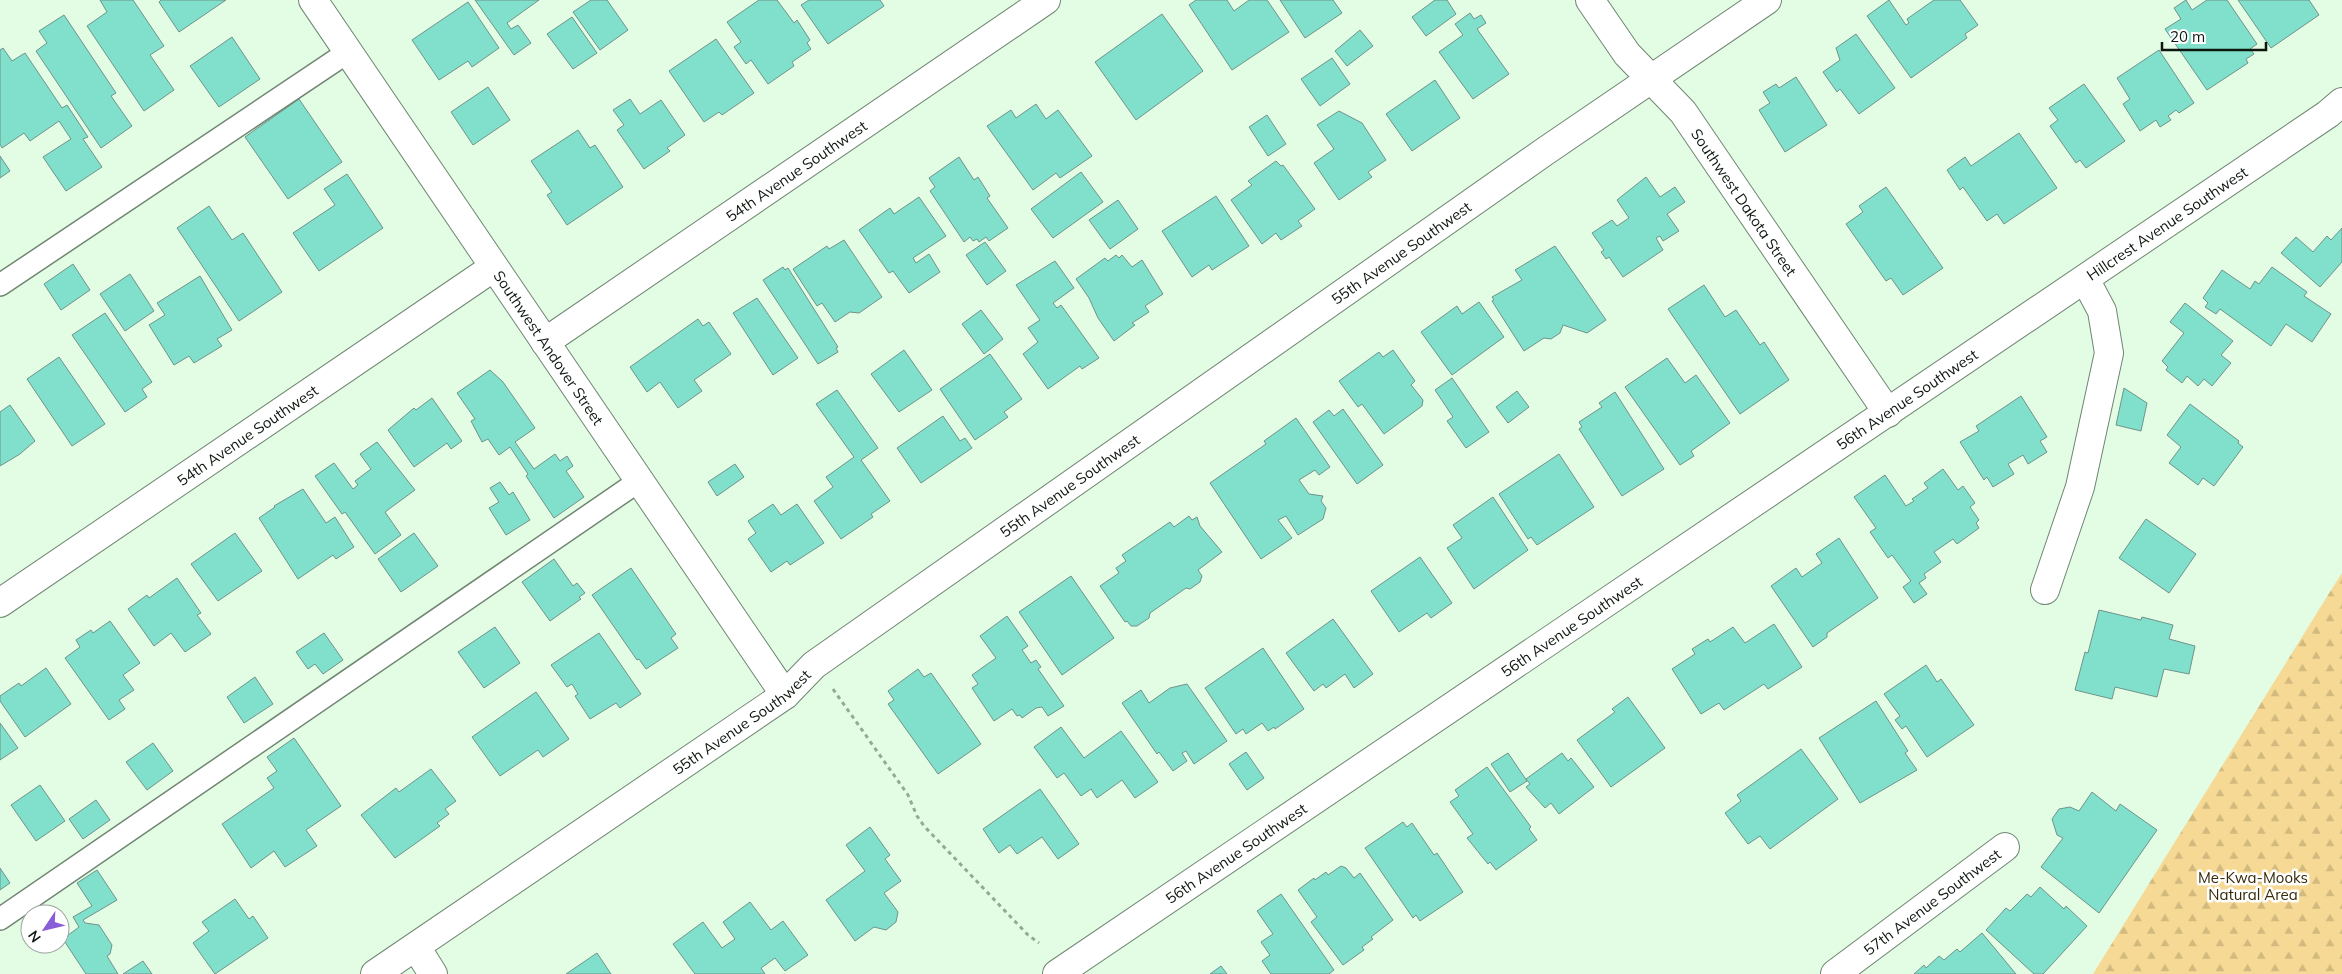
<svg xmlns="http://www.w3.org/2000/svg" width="2342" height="974" font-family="Mulish,sans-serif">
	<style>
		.forest { fill: url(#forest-firs) }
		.building { fill: #80e0cb; stroke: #70938a }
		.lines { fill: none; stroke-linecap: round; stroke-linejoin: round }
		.lane-casing { stroke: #708672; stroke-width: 24 }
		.street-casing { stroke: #708672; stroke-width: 30 }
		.secondary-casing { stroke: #708672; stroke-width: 30 }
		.path { stroke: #94a896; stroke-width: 3; stroke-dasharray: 4 4; stroke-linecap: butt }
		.lane { stroke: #fff; stroke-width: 21 }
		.street { stroke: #fff; stroke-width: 28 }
		.secondary { stroke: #fff; stroke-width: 28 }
		.labels { text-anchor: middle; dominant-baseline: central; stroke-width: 5; stroke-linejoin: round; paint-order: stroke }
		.street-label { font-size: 15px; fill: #0e170f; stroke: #fff }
		.park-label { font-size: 15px; fill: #352907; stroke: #fff }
	</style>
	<defs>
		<pattern id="forest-firs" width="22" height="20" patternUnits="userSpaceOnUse" patternTransform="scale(1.25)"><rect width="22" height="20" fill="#f6d994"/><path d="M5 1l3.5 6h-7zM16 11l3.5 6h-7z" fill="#d2ba7e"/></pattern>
	</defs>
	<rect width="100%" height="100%" fill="#e3fde5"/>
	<polygon class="forest" points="2342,573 2342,974 2093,974 2328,595"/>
	<g class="building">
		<polygon points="100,0 133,0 164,46 150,55 174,90 144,111 87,26 107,12"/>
		<polygon points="161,0 226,0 179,32 159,2"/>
		<polygon points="475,0 539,0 507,23 511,29 518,25 531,43 514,55"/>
		<polygon points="591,0 607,0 628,30 600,50 573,12"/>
		<polygon points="759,0 777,0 794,23 797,20 810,40 807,43 811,49 792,62 794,66 768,84 751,60 746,64 734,47 741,42 727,22"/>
		<polygon points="809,0 880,0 884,6 828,44 801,5"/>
		<polygon points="1196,0 1227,0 1234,11 1249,0 1267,0 1289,32 1232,70 1189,5"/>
		<polygon points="1280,0 1333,0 1342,13 1305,38"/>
		<polygon points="1435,0 1447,0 1456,14 1426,36 1412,17"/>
		<polygon points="1889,0 1906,25 1909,23 1907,19 1934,0 1960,0 1978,25 1965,34 1967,38 1911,78 1867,16"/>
		<polygon points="2186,0 2192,10 2207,0 2227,0 2257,44 2250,49 2254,54 2246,59 2248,63 2207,90 2165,29 2181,19 2174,8"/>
		<polygon points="2238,0 2309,0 2319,15 2271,48"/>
		<polygon points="468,2 499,48 472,67 468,61 439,80 412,40"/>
		<polygon points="1470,13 1474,19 1481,15 1486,23 1477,29 1509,74 1473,99 1439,52 1463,35 1455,24"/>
		<polygon points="1162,14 1203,71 1136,120 1095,62"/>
		<polygon points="64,15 116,93 111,96 132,126 101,148 36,51 47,43 39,31"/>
		<polygon points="572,17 597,53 573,69 547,34"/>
		<polygon points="1360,30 1373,46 1347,66 1335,51"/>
		<polygon points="1856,34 1895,88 1859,114 1840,89 1837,92 1823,72 1840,60 1836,48"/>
		<polygon points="232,37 260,79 219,107 190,66"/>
		<polygon points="716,39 754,93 722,115 719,112 704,122 669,71"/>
		<polygon points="3,48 12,61 25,53 62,108 67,105 88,137 83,139 102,167 66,191 43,157 71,139 59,121 30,141 24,133 2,148 0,144 0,50"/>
		<polygon points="2159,50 2194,103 2179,113 2176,110 2168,116 2171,120 2160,127 2156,120 2140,131 2123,104 2130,99 2117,78"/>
		<polygon points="1332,58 1350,84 1320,106 1301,79"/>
		<polygon points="1796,77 1827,125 1785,152 1759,110 1770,103 1763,92 1776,84 1779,88"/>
		<polygon points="1435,80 1460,118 1412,151 1386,114"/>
		<polygon points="2084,84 2125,141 2086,168 2080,160 2076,163 2050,126 2058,120 2049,108"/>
		<polygon points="488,87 510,120 473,145 451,112"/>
		<polygon points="299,99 342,162 288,199 245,137"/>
		<polygon points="630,99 640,114 661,100 685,135 667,148 670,151 644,169 617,130 624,125 613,110"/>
		<polygon points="1036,104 1046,119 1058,110 1092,156 1060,178 1056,173 1033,190 987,126 1011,110 1016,118"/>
		<polygon points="1339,111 1362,123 1386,160 1368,172 1372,177 1339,200 1314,163 1334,149 1317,125"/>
		<polygon points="1267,115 1286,144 1268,156 1249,127"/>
		<polygon points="578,130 590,148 595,145 623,187 567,225 547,195 552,192 531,161"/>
		<polygon points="2019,133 2057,188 2004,224 1997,214 1987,221 1963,187 1960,190 1947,170 1965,157 1971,166"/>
		<polygon points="0,156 10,171 0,178"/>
		<polygon points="959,157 974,180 978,177 990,196 987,198 1008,228 989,241 986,237 979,242 977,239 973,241 970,237 964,242 930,191 935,187 929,178"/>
		<polygon points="1276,161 1281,166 1283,165 1315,209 1298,221 1302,226 1281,240 1276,233 1262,244 1231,200 1252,185 1248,181"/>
		<polygon points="1081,172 1103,202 1053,238 1031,209"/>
		<polygon points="347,174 383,228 319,271 293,233 335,205 324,189"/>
		<polygon points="1646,177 1660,197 1675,187 1685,202 1667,214 1679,231 1663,241 1660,236 1656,238 1663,250 1623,277 1609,257 1606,259 1601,252 1604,250 1592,233 1612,220 1617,226 1629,218 1617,200"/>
		<polygon points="1886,187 1943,268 1903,295 1891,278 1886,281 1846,224 1863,212 1859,206"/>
		<polygon points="1216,196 1249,246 1212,270 1209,265 1192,277 1162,231"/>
		<polygon points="919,197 946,236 913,258 916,263 929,254 940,272 909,293 893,271 889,273 859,230 890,208 894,214"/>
		<polygon points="1118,200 1138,229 1110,249 1089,220"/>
		<polygon points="209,206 232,240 243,233 282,292 239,321 177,228"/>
		<polygon points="2342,228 2342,262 2320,287 2281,253 2296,237 2313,252 2327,236 2331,240"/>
		<polygon points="844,240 882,297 859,313 850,312 835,322 822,303 817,306 793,269 827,246 829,249"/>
		<polygon points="985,242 1006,271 987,285 966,255"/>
		<polygon points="1555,246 1606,320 1587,333 1563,325 1560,333 1551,339 1544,338 1524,351 1492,301 1494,300 1492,297 1522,280 1515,270"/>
		<polygon points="1116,255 1119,258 1122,255 1132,267 1142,260 1163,294 1145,306 1149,312 1132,323 1135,325 1114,341 1098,318 1089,298 1076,279 1105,258 1108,261"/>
		<polygon points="1055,261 1074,288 1053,303 1057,308 1061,305 1099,358 1082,369 1080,366 1048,389 1023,354 1038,342 1028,328 1040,320 1016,285"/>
		<polygon points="73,264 90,290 61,310 44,284"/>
		<polygon points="783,267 785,270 788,268 838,347 836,348 838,352 818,364 763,280"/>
		<polygon points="2272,267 2307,292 2304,296 2331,314 2312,342 2286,324 2271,346 2220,309 2216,314 2205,307 2208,303 2203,298 2222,270 2250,289 2255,281 2259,284"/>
		<polygon points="130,274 154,311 125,331 100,294"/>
		<polygon points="200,276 232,330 217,339 222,346 194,363 189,356 174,365 149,325 165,315 157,303"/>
		<polygon points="1704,285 1725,317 1736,310 1760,345 1764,342 1789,380 1740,414 1668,309"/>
		<polygon points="757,298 798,358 773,375 733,313"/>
		<polygon points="1479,302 1504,337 1452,375 1421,332 1457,306 1462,314"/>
		<polygon points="2185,303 2233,341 2221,355 2231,363 2212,386 2204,379 2198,386 2187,376 2182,383 2166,370 2168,367 2162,361 2184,333 2170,322"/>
		<polygon points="981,310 1003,339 984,354 962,324"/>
		<polygon points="105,313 152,382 142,389 147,397 125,412 72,335"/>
		<polygon points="698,319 703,326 709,322 731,354 694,380 702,391 678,408 660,382 647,392 630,367"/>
		<polygon points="904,350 932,390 899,412 871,374"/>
		<polygon points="1393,350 1415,381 1411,385 1423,400 1422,406 1384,434 1362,404 1358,407 1339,381 1379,352 1383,357"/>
		<polygon points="990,354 1022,399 1004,412 1008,417 975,440 940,389"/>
		<polygon points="59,357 105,424 72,446 27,379"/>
		<polygon points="1667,358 1685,383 1696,375 1730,423 1691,451 1694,456 1680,465 1625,387"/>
		<polygon points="490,370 503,382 535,428 515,442 534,469 555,454 560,461 567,456 573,466 566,471 584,497 554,518 526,476 528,474 510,447 499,455 488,439 482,442 471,421 475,419 457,393"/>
		<polygon points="1452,378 1489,432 1466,448 1447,421 1453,417 1435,390"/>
		<polygon points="2124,388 2147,403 2141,431 2116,425"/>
		<polygon points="837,390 878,448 861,460 890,501 871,514 873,517 841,539 814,501 833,487 826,477 854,457 816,404"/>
		<polygon points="1517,391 1529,407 1508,423 1496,407"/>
		<polygon points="1615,392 1664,469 1622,496 1579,429 1582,427 1579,422 1602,407 1599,403"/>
		<polygon points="2021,396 2047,437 2040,441 2047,452 2028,464 2023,455 2008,464 2014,474 1993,487 1987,477 1984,480 1960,442 1979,431 1976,426"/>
		<polygon points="432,398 462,441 451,449 447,443 414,467 388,430 414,408 416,410"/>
		<polygon points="2190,404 2239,441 2238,443 2243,447 2214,486 2203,478 2198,485 2169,463 2181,447 2167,435"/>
		<polygon points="10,405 35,441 20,454 0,466 0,412"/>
		<polygon points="1343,409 1383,465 1357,484 1313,422 1329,410 1334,416"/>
		<polygon points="943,416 960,441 965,438 972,448 921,483 897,448"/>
		<polygon points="1296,418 1330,467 1319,475 1315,470 1299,480 1309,494 1323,496 1321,501 1326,508 1323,519 1298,535 1286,516 1278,520 1292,538 1261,559 1210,483 1266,444 1264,441"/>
		<polygon points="377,442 415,490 385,512 401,535 375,554 345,512 342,514 315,476 334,463 353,489 358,485 355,481 371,469 360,454"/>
		<polygon points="1559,454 1594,507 1537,545 1531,537 1528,539 1499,494"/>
		<polygon points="735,464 744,477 717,496 708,482"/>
		<polygon points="1943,469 1958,490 1963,486 1975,503 1970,507 1979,520 1976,523 1979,528 1957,544 1953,539 1934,552 1941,562 1924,574 1926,578 1919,583 1927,594 1914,603 1903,587 1911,581 1892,555 1888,558 1870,532 1876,528 1854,497 1885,475 1906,506 1914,501 1912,499 1928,488 1924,483"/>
		<polygon points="500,482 509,495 513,492 530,520 506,535 489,508 499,502 490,488"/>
		<polygon points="303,489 326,523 335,517 354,547 336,559 333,555 298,579 259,518 275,507 274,506"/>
		<polygon points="1493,497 1528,550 1474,589 1447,548 1462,538 1453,525"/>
		<polygon points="773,504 781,515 797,504 824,543 790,565 787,561 771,572 748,539 756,533 748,521"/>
		<polygon points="1189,516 1192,520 1197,517 1200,526 1222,552 1198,570 1202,576 1200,582 1190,589 1186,588 1150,613 1149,618 1137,626 1131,626 1127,621 1125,622 1100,586 1119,573 1116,568 1126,561 1122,555 1170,522 1174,527"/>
		<polygon points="2146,519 2196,554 2169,593 2119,558"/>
		<polygon points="235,533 262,571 218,601 191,564"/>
		<polygon points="414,533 438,566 401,592 378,559"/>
		<polygon points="1839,538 1878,598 1827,633 1827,637 1813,647 1771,586 1796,568 1802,577 1822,563 1816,554"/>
		<polygon points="1420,557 1452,603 1431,618 1427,613 1399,632 1371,591"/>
		<polygon points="554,559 573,586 577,583 585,593 579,597 581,599 550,621 522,582"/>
		<polygon points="631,568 676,634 671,638 678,648 646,669 639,659 637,660 592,595"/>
		<polygon points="1071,576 1114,638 1062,675 1019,612"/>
		<polygon points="177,578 201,613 197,615 211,634 185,652 171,633 154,646 128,609 147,595 149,598"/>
		<polygon points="2099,610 2141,620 2142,617 2173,625 2169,639 2195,646 2189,674 2164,669 2157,697 2115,687 2112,699 2075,690 2085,652 2088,653"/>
		<polygon points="1007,616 1028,646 1022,650 1031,663 1036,660 1041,667 1038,669 1064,706 1048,716 1042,707 1036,708 1022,718 1020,715 1017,716 1012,709 994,721 972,688 978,684 972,675 996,658 980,636"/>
		<polygon points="1333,619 1373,674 1354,688 1345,674 1326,688 1323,684 1314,691 1286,653"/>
		<polygon points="110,621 140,663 123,675 134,690 119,700 125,709 109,720 65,658 80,647 76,640 91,630 93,633"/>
		<polygon points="1774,624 1802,667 1768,689 1764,684 1724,710 1719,703 1701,714 1672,669 1695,654 1692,649 1708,639 1710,642 1733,627 1745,643"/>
		<polygon points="495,627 520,663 484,688 458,652"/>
		<polygon points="324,633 343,660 323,674 315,664 308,669 296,652"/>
		<polygon points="599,633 641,694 620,708 616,703 590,719 575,696 578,694 572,684 567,687 551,665"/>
		<polygon points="1263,648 1304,709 1275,729 1274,727 1268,731 1262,723 1246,734 1243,729 1236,734 1205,688"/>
		<polygon points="1926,665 1937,682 1941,679 1974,725 1927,757 1906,726 1902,729 1895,720 1900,716 1884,694"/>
		<polygon points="46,668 71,704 25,737 0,701 0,696 19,683 21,686"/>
		<polygon points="918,669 924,677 931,673 981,744 938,774 888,704 894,700 888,691"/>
		<polygon points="255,677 273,704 244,723 227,697"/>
		<polygon points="1187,684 1227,741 1194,764 1186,751 1182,753 1187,761 1173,771 1159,752 1157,754 1122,703 1141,690 1149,703 1170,688"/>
		<polygon points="536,692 569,739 543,757 538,750 500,776 472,737"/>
		<polygon points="1628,697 1665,748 1611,787 1577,740 1615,712 1612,709"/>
		<polygon points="1876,701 1908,751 1905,753 1917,770 1860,803 1819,738"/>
		<polygon points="0,723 18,748 0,760"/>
		<polygon points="1061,727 1084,758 1121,731 1158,782 1135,798 1122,780 1097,798 1091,789 1081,796 1064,773 1057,778 1034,747"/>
		<polygon points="294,738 341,806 306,830 317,846 285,867 274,851 251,868 222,824 274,788 267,778 277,771 267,757"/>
		<polygon points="153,743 173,771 147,790 126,762"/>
		<polygon points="1801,749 1838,799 1770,849 1760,836 1748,844 1725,813 1741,801 1737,795"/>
		<polygon points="1246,752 1264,778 1247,790 1229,764"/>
		<polygon points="1508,753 1527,781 1510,792 1491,764"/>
		<polygon points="1562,753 1568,761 1571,758 1594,787 1559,814 1551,803 1545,808 1526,787 1530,784 1526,779"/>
		<polygon points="1487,767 1531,827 1529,829 1537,840 1496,870 1490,862 1488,864 1467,838 1473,834 1450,802 1459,796 1455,790"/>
		<polygon points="431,769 456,801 445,809 449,814 437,823 440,826 395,858 361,815 396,788 399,792"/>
		<polygon points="40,785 65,821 36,841 11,805"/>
		<polygon points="1040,789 1079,844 1058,859 1042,837 1017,854 1010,845 999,853 983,829"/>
		<polygon points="2092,792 2116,811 2120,804 2157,830 2099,913 2041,867 2063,838 2057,835 2052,819 2059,809 2070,807 2079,811"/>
		<polygon points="96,800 110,820 83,839 69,819"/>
		<polygon points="1403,822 1407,827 1412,823 1434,855 1437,853 1463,892 1420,921 1416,915 1413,918 1365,848"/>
		<polygon points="870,827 890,855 885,859 901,881 884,893 898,912 896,922 886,930 874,927 855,941 826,900 865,871 846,845"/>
		<polygon points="1341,866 1346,868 1354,878 1360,873 1393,920 1371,937 1373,939 1362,947 1364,950 1343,965 1311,922 1317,917 1298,890 1314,878 1315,880 1326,872 1328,875"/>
		<polygon points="0,868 10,883 0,890"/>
		<polygon points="97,870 117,900 83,920 85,923 99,925 112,945 110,954 107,956 118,974 86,974 63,939 79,927 73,917 92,906 77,883"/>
		<polygon points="2040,887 2064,909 2066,906 2087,926 2043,974 2034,974 1986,930 2006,908 2010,911 2027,894 2031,897"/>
		<polygon points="1281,894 1334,970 1329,974 1271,974 1262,961 1270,955 1261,942 1273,934 1257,911"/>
		<polygon points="235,899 249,919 253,916 268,938 215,974 193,943 209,931 202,922"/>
		<polygon points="750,902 771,930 783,921 808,955 785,971 775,958 761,968 765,974 695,974 673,944 703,922 722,948 735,939 723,922"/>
		<polygon points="1982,933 2016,974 1914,974 1924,965 1926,968 1939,956 1944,960 1957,949 1960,952"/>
		<polygon points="597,953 611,974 566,974"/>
		<polygon points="143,961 152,974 123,974"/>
		<polygon points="1221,966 1227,974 1210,974"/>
	</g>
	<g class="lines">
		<g class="lane-casing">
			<g id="lane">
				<polyline points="0,285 348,52"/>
				<polyline points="0,919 639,481"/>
			</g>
		</g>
		<g class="street-casing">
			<g id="street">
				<path id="s1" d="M 313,0 L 785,695"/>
				<path id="s2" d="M 1590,0 L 1627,54 L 1683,112 L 1888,413"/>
				<path id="s3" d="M 545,342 L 1046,0"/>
				<polyline points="2045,590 2080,487 2109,353 2102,311 2085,279"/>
				<path id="s4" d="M 0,603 L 494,267"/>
				<polyline points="416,947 433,974"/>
				<path id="s5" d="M 1057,974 L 2328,114 L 2342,102"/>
				<path id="s6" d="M 1835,974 L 2005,847"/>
			</g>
		</g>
		<g class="secondary-casing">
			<g id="secondary">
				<path id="s7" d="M 375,974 L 785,695 L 814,665 L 1544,152 L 1767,0"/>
			</g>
		</g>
		<polyline class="path" points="833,689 908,795 917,816 924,826 1028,935 1039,943"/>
		<use href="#lane" class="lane"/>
		<use href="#street" class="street"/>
		<use href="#secondary" class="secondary"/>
	</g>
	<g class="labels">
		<g class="street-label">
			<text stroke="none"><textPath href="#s3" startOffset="304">54th Avenue Southwest</textPath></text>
			<text stroke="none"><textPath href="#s2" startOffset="255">Southwest Dakota Street</textPath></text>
			<text stroke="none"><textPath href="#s5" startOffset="1340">Hillcrest Avenue Southwest</textPath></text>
			<text stroke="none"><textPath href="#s7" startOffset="1255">55th Avenue Southwest</textPath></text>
			<text stroke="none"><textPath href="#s1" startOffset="420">Southwest Andover Street</textPath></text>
			<text stroke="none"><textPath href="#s5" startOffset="1026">56th Avenue Southwest</textPath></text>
			<text stroke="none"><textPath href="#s4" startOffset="299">54th Avenue Southwest</textPath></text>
			<text stroke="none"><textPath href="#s7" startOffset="850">55th Avenue Southwest</textPath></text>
			<text stroke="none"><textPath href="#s5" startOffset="621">56th Avenue Southwest</textPath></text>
			<text stroke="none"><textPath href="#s7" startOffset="445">55th Avenue Southwest</textPath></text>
			<text stroke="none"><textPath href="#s5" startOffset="216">56th Avenue Southwest</textPath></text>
			<text stroke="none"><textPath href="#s6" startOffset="121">57th Avenue Southwest</textPath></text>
		</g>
		<g class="park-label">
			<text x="2253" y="877">Me-Kwa-Mooks<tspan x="2253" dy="17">Natural Area</tspan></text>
		</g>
	</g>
	<g transform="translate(45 929) rotate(235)"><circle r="24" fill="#ffffff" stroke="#9fa29f"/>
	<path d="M0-4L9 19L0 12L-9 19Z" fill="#885dd7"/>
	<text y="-8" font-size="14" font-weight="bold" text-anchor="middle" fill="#0e170f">N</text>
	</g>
	<path d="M2162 42v8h104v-8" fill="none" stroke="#0e170f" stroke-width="2.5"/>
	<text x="2170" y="42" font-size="15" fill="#0e170f" stroke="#ffffff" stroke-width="4" paint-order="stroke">20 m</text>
</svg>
